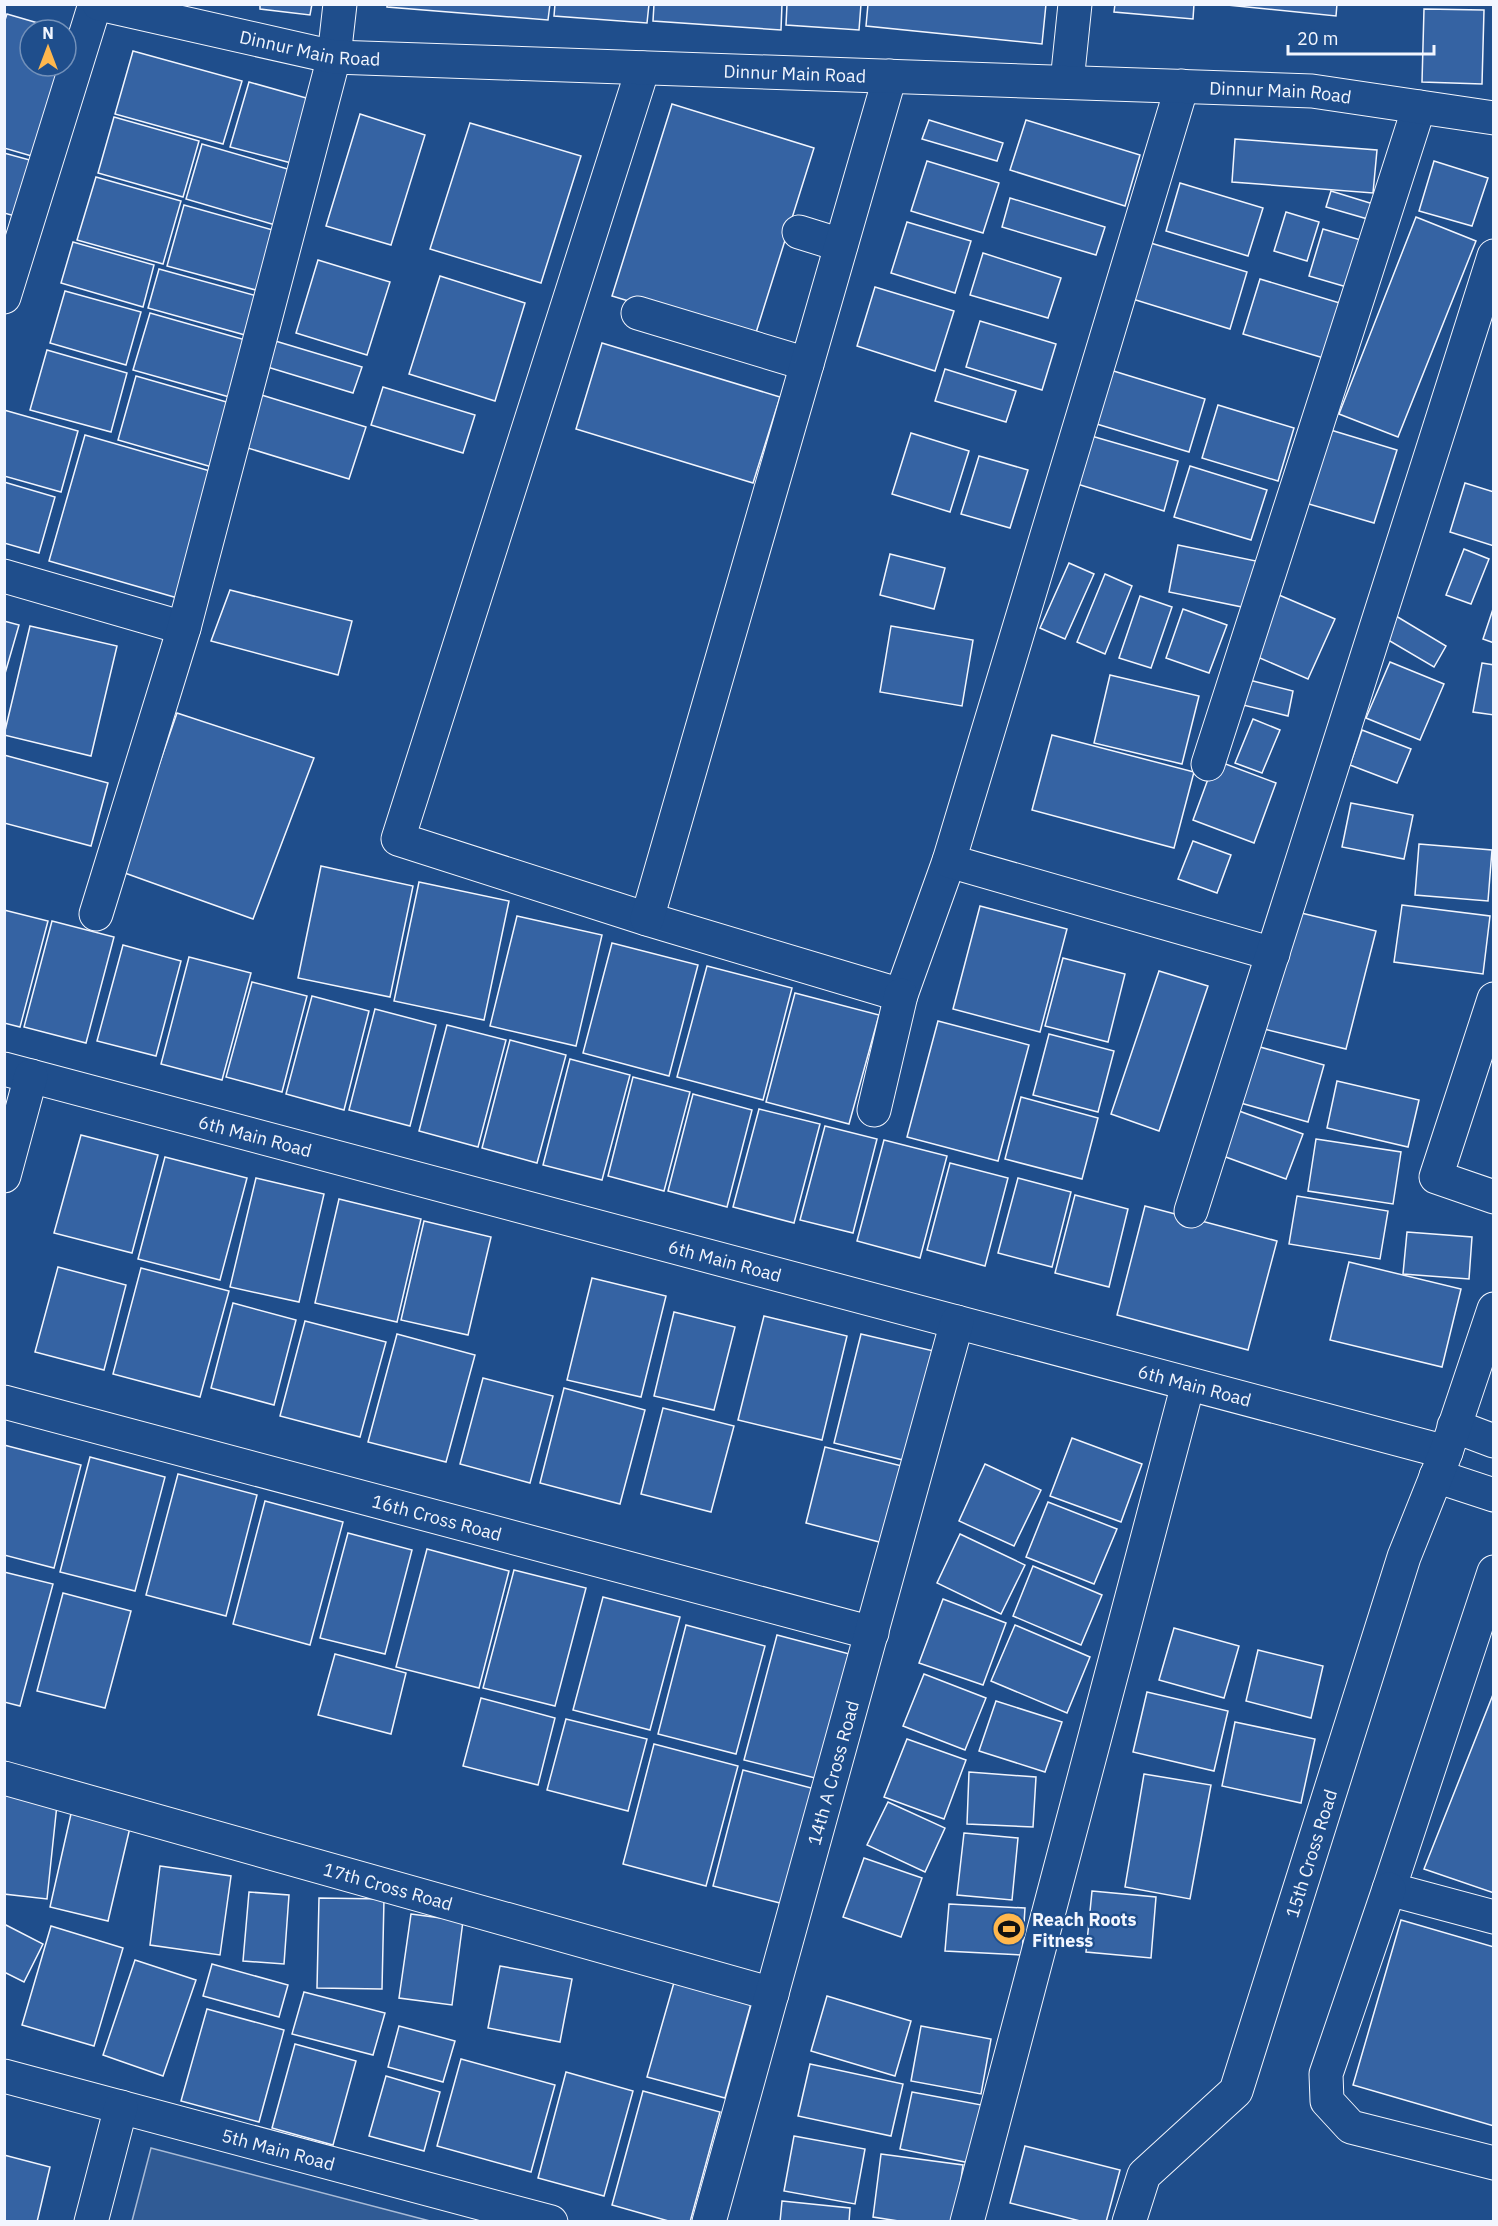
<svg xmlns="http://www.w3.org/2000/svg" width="1498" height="2226" font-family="'IBM Plex Sans',sans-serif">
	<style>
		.built { fill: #305b95; stroke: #a8bbd7; stroke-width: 1.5 }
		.building { fill: #3563a3; stroke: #f2f6ff; stroke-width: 1.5 }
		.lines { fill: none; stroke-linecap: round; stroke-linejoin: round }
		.minor-casing { stroke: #f2f6ff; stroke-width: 35 }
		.major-casing { stroke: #f2f6ff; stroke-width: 35 }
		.minor { stroke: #1f4e8c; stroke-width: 33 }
		.major { stroke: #1f4e8c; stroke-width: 33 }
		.labels { text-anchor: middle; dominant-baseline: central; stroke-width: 4.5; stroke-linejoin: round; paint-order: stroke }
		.street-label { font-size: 18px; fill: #f2f6ff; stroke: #1f4e8c }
		.poi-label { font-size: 18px; font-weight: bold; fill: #f2f6ff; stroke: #1f4e8c; text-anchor: start }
	</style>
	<rect width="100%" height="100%" fill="#1f4e8c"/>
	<polygon class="built" points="151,2148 430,2221 132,2221"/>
	<g class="building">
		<polygon points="260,4 312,4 310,15 260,9"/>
		<polygon points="387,4 550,4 548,20 387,7"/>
		<polygon points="555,4 649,4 647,23 554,16"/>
		<polygon points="654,4 782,4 781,30 653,21"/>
		<polygon points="787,4 861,4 859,30 786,25"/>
		<polygon points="868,4 1046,4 1042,44 866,26"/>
		<polygon points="1115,4 1194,4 1193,19 1114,12"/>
		<polygon points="1217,4 1337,4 1336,16"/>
		<polygon points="1424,9 1484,10 1482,84 1422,82"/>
		<polygon points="7,14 62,30 30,30 30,66 66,66 66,31 77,34 42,159 4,148 4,23"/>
		<polygon points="133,51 242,81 223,144 115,114"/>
		<polygon points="249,82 317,101 299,165 230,147"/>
		<polygon points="672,104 814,148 754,339 612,296"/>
		<polygon points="360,114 425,135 391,245 326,226"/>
		<polygon points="114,117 199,141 183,197 98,173"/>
		<polygon points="929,120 1003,143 997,161 922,139"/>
		<polygon points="1026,120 1140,155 1125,206 1010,170"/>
		<polygon points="470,123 581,156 541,283 430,249"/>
		<polygon points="1235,139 1377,150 1373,193 1232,182"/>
		<polygon points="202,144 298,172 282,227 186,199"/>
		<polygon points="4,153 37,162 22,218 4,213"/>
		<polygon points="927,161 999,183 983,233 911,211"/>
		<polygon points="1434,161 1488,178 1472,226 1419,211"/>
		<polygon points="96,177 181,201 163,264 77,240"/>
		<polygon points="1180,183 1263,208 1248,256 1166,231"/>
		<polygon points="1331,191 1383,207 1378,222 1326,207"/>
		<polygon points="1010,198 1105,227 1096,255 1002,227"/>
		<polygon points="184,205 280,232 263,292 167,266"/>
		<polygon points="1286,212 1319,222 1307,261 1274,251"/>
		<polygon points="1416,217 1476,241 1398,437 1339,414"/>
		<polygon points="907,222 971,241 955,293 891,273"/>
		<polygon points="1323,229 1371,243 1357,290 1309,276"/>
		<polygon points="1144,241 1247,272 1230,329 1126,297"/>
		<polygon points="73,242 154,265 143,307 61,283"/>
		<polygon points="983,253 1061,278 1048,318 970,295"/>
		<polygon points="318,260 390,282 367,355 296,333"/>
		<polygon points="159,269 257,296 245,335 148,308"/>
		<polygon points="440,276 525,303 495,401 409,374"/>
		<polygon points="1260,279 1343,304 1327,359 1243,334"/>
		<polygon points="875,287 954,311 935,371 857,346"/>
		<polygon points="65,291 141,312 126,365 50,343"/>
		<polygon points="150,313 249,341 233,398 133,370"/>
		<polygon points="980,321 1056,344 1042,390 966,367"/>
		<polygon points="272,340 362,367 353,393 264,366"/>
		<polygon points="602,343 780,397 753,483 576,429"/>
		<polygon points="47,350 127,373 111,432 30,410"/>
		<polygon points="945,369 1016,391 1006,422 935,401"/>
		<polygon points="1107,369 1205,399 1189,452 1090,422"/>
		<polygon points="136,376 237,405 219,469 118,440"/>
		<polygon points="383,387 475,415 463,453 371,425"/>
		<polygon points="255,393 366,427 349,479 238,445"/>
		<polygon points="1218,405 1294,428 1278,481 1202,458"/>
		<polygon points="4,410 78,431 61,492 4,476"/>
		<polygon points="1324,428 1397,450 1374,523 1302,502"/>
		<polygon points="911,433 969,451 950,512 892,494"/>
		<polygon points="85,435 217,473 181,599 49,561"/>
		<polygon points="1088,435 1178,461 1164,511 1074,483"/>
		<polygon points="979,456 1028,470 1010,528 961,514"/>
		<polygon points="1190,466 1267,490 1251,540 1174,517"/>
		<polygon points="4,482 55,497 39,553 4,543"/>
		<polygon points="1465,483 1494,492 1494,546 1450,532"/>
		<polygon points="1178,545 1256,561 1247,608 1169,592"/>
		<polygon points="1464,549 1489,559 1471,604 1446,595"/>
		<polygon points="890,554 945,568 934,609 880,595"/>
		<polygon points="1069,563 1094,574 1065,639 1040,628"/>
		<polygon points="1105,574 1132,586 1105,654 1077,642"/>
		<polygon points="230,590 352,621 338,675 211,641"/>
		<polygon points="1279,595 1335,619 1308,679 1253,655"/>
		<polygon points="1140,596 1172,607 1151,668 1119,658"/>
		<polygon points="1494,606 1494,643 1483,639"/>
		<polygon points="1183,609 1227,625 1209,673 1166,658"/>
		<polygon points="1396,616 1446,646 1434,667 1383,637"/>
		<polygon points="4,621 19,625 4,677"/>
		<polygon points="30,626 117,646 91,756 4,735"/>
		<polygon points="891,626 973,640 962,706 880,692"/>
		<polygon points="1390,662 1444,684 1420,740 1366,718"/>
		<polygon points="1482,663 1494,665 1494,715 1473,712"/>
		<polygon points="1110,675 1199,696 1182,764 1094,743"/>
		<polygon points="1249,680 1293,691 1288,716 1243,705"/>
		<polygon points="177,713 314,758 253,919 122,872"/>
		<polygon points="1253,719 1280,730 1262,773 1235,763"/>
		<polygon points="1362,730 1411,749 1397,783 1350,765"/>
		<polygon points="1052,735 1194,772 1174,848 1032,810"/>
		<polygon points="4,755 108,783 91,846 4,823"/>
		<polygon points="1215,760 1276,783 1254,843 1193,820"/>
		<polygon points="1351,803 1413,815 1404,859 1342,847"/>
		<polygon points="1193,841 1231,855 1217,893 1178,879"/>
		<polygon points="1419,844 1492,850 1488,901 1415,895"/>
		<polygon points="321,866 413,886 390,997 298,978"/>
		<polygon points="419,882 509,901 484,1020 394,1001"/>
		<polygon points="1402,905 1490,916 1483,974 1394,962"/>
		<polygon points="980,906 1067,929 1040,1032 953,1009"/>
		<polygon points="4,910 48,921 20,1027 4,1023"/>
		<polygon points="1293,911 1376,931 1346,1049 1264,1029"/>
		<polygon points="517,916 602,935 576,1046 490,1026"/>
		<polygon points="52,921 114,937 86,1043 24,1027"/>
		<polygon points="612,943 698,965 669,1076 583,1053"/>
		<polygon points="123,945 181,961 156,1056 97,1041"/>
		<polygon points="189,957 251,973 222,1080 161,1064"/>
		<polygon points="1063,958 1125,974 1108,1042 1045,1026"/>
		<polygon points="707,966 792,988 763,1100 677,1077"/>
		<polygon points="1159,971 1208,986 1159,1131 1111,1114"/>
		<polygon points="252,982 307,996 282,1092 226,1077"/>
		<polygon points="795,993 879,1015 849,1124 766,1102"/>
		<polygon points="312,996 369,1011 344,1110 286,1094"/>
		<polygon points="375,1009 436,1025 410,1126 349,1110"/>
		<polygon points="938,1021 1029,1045 998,1161 907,1137"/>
		<polygon points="447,1025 506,1040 478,1147 419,1131"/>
		<polygon points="1049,1034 1114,1051 1098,1112 1033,1095"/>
		<polygon points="510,1040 566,1055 537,1163 482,1148"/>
		<polygon points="1253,1045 1324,1065 1308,1122 1237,1102"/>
		<polygon points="570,1059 630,1075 602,1180 543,1165"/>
		<polygon points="633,1077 690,1092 664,1191 608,1176"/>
		<polygon points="1337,1081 1419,1100 1408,1147 1327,1128"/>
		<polygon points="693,1094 752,1110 727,1207 668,1191"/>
		<polygon points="1021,1097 1098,1118 1082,1179 1005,1159"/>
		<polygon points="759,1109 820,1124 794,1223 733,1207"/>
		<polygon points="1239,1111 1303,1134 1286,1179 1223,1156"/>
		<polygon points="825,1126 877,1139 853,1233 800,1220"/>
		<polygon points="81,1135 158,1155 132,1253 54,1233"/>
		<polygon points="1316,1139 1401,1152 1393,1204 1308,1191"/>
		<polygon points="884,1140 947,1156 920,1258 857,1241"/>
		<polygon points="165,1157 247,1178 220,1280 138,1259"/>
		<polygon points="950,1163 1008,1178 985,1266 927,1250"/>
		<polygon points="256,1178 324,1194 299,1302 230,1287"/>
		<polygon points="1018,1178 1071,1192 1052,1267 998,1253"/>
		<polygon points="1075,1195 1128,1209 1109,1287 1055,1273"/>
		<polygon points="1297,1196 1388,1211 1380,1259 1289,1244"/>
		<polygon points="339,1199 421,1219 397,1322 315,1303"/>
		<polygon points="1145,1206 1277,1241 1248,1350 1117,1315"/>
		<polygon points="424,1221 491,1237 468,1335 401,1320"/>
		<polygon points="1407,1232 1472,1237 1469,1279 1403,1274"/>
		<polygon points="1349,1262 1461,1289 1442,1367 1330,1340"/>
		<polygon points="58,1267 126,1285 104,1370 35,1352"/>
		<polygon points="141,1268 229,1291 200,1397 113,1374"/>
		<polygon points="592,1278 666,1296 641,1397 567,1380"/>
		<polygon points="233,1303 296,1320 274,1405 211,1388"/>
		<polygon points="674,1312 735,1327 714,1410 654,1396"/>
		<polygon points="764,1316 847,1336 822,1440 738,1420"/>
		<polygon points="305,1321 386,1342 360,1437 280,1416"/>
		<polygon points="397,1334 475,1355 446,1462 368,1442"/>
		<polygon points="861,1334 938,1352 911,1462 834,1443"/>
		<polygon points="483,1378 553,1396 530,1483 460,1464"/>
		<polygon points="564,1388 645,1410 620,1504 540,1483"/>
		<polygon points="663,1408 734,1426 711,1512 641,1494"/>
		<polygon points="1072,1438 1142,1464 1121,1522 1050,1496"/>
		<polygon points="4,1445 81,1465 54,1568 4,1555"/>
		<polygon points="825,1447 906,1467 887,1544 806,1523"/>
		<polygon points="90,1457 165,1477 135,1591 60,1572"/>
		<polygon points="985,1464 1041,1490 1014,1546 959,1521"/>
		<polygon points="178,1474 257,1495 226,1616 146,1595"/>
		<polygon points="265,1501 343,1522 310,1645 233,1624"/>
		<polygon points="1048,1502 1117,1529 1094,1584 1026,1557"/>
		<polygon points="348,1533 412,1550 385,1654 320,1638"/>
		<polygon points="960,1534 1025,1565 1001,1614 937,1583"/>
		<polygon points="427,1549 509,1571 479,1688 396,1667"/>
		<polygon points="1033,1566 1102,1595 1081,1645 1013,1616"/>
		<polygon points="514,1570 586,1588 555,1706 483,1688"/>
		<polygon points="4,1572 53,1584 20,1706 4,1702"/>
		<polygon points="63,1593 131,1611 105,1708 37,1691"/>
		<polygon points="603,1597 680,1617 650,1730 573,1710"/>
		<polygon points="943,1599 1006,1623 983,1685 919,1663"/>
		<polygon points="686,1625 765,1646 736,1754 658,1734"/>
		<polygon points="1015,1625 1090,1657 1067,1713 991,1681"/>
		<polygon points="1174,1628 1239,1646 1224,1698 1159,1680"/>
		<polygon points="777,1635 857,1656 823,1780 744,1760"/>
		<polygon points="1258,1650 1323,1666 1311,1718 1246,1701"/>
		<polygon points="335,1654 406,1673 391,1734 318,1715"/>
		<polygon points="924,1674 986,1698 965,1750 903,1726"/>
		<polygon points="1147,1692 1228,1711 1214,1771 1133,1752"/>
		<polygon points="1494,1692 1494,1893 1424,1869"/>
		<polygon points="481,1698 555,1718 538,1785 463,1766"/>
		<polygon points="996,1701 1062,1722 1045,1772 979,1751"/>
		<polygon points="566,1719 647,1739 628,1811 547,1790"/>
		<polygon points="1235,1722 1315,1739 1301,1803 1222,1786"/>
		<polygon points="907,1739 966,1760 944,1819 884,1797"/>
		<polygon points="654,1744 738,1766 706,1886 623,1864"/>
		<polygon points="743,1770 815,1789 784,1904 713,1886"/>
		<polygon points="969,1772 1036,1777 1033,1827 967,1824"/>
		<polygon points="1144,1774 1211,1785 1190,1899 1125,1887"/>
		<polygon points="4,1789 58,1795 47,1899 4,1894"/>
		<polygon points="888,1802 945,1828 925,1872 867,1845"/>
		<polygon points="73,1805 132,1819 108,1921 50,1907"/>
		<polygon points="964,1833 1018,1838 1012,1900 957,1895"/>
		<polygon points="864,1858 922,1878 901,1937 843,1917"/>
		<polygon points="160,1866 231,1876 220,1955 150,1945"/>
		<polygon points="1092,1891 1156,1897 1151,1958 1086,1952"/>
		<polygon points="249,1892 289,1895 284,1964 243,1961"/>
		<polygon points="319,1898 384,1899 382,1989 317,1988"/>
		<polygon points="949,1904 1025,1908 1022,1955 945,1951"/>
		<polygon points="411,1914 463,1921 452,2005 399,1998"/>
		<polygon points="1401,1920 1494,1947 1494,2126 1353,2085"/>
		<polygon points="4,1924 43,1944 24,1982 4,1972"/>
		<polygon points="51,1926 123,1948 94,2046 22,2025"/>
		<polygon points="135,1960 196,1980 163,2076 103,2055"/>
		<polygon points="212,1964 288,1985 279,2017 203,1996"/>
		<polygon points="500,1966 572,1979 560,2042 488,2028"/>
		<polygon points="675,1979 752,2000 725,2098 647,2077"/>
		<polygon points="304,1992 385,2013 373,2055 292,2034"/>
		<polygon points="827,1996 911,2021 895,2076 811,2051"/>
		<polygon points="207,2009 284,2030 259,2122 181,2101"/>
		<polygon points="399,2026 455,2041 443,2082 388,2067"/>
		<polygon points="921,2026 991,2039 981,2094 911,2081"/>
		<polygon points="295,2044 356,2061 333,2145 272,2128"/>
		<polygon points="461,2059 555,2085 531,2172 437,2146"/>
		<polygon points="810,2064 903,2084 891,2136 798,2116"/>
		<polygon points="566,2072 633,2091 604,2196 538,2178"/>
		<polygon points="386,2076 440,2092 424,2151 369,2136"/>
		<polygon points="643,2091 720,2112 690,2222 672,2222 612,2205"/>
		<polygon points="912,2092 987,2106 975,2164 900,2149"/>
		<polygon points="794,2136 865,2149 855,2204 784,2191"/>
		<polygon points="1025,2146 1120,2170 1106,2222 1084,2222 1010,2203"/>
		<polygon points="881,2154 963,2165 955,2222 905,2222 873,2217"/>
		<polygon points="4,2155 50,2167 37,2222 4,2222"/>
		<polygon points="782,2201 850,2208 849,2222 780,2222"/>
	</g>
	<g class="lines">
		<g class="minor-casing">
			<g id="minor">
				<polyline points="643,68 398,839 647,919 901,995 949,861"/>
				<polyline points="1067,82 1075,4"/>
				<polyline points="1182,86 949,861 1273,954"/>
				<polyline points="799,232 841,245"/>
				<polyline points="4,297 95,4"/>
				<polyline points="638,313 807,364"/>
				<polyline points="4,576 184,628"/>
				<polyline points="1208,764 1419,107"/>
				<polyline points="96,914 184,628 334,57 340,4"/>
				<polyline points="647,919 890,76"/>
				<polyline points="1494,999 1436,1177 1494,1197"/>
				<path id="s1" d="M 4,1069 L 1446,1452"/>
				<polyline points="874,1110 901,995"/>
				<polyline points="4,1176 31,1076"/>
				<polyline points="1191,1211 1494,256"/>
				<path id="s2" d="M 4,1402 L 872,1633"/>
				<polyline points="1454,1426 1494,1441"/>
				<polyline points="1436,1476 1494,1495"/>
				<polyline points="1494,1572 1389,1889 1494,1917"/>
				<path id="s3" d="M 4,1778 L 772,1994"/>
				<polyline points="1389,1889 1326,2074 1327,2101 1351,2127 1494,2163"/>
				<path id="s4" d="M 4,2076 L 551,2222"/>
				<polyline points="91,2222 121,2107"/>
				<path id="s5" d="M 709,2222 L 957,1322"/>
				<polyline points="967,2222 1188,1384"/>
				<path id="s6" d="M 1129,2222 L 1144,2175 L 1236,2091 L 1404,1557 L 1446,1452 L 1494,1309"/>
			</g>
		</g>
		<g class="major-casing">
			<g id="major">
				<path id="s7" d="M 99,4 L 334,57 L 1312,91 L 1494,118"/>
			</g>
		</g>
		<use href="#minor" class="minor"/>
		<use href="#major" class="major"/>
	</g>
	<defs>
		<g id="stadium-disc" transform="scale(1.725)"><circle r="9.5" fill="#ffb74d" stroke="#1f4e8c"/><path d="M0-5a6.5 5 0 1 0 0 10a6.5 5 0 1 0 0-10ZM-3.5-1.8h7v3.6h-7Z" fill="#111"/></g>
	</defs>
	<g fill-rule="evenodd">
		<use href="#stadium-disc" x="1009" y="1929"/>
	</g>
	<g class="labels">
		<g class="street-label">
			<text stroke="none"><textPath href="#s7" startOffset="216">Dinnur Main Road</textPath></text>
			<text stroke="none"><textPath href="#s7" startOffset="702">Dinnur Main Road</textPath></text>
			<text stroke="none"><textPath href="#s7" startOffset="1188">Dinnur Main Road</textPath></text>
			<text stroke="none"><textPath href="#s1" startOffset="260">6th Main Road</textPath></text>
			<text stroke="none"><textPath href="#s1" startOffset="746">6th Main Road</textPath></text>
			<text stroke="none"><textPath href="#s1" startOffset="1232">6th Main Road</textPath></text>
			<text stroke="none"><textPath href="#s2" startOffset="448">16th Cross Road</textPath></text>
			<text stroke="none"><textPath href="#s5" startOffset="466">14th A Cross Road</textPath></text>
			<text stroke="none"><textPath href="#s6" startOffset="423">15th Cross Road</textPath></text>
			<text stroke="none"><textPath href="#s3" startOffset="399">17th Cross Road</textPath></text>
			<text stroke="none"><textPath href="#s4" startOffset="284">5th Main Road</textPath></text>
		</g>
		<g class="poi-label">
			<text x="1032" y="1919">Reach Roots<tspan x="1032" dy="21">Fitness</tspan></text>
		</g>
	</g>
	<rect width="1498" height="2226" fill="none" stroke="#f2f6ff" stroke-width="12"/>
	<g transform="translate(48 48)"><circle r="28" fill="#1f4e8c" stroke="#7391ba" stroke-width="1.5"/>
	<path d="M0-4.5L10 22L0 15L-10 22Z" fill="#ffb74d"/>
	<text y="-9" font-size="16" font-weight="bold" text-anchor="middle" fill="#f2f6ff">N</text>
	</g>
	<path d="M1288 45v9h146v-9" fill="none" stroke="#f2f6ff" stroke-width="3"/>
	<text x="1297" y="45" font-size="18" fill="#f2f6ff" stroke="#1f4e8c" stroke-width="4.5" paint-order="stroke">20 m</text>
</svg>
